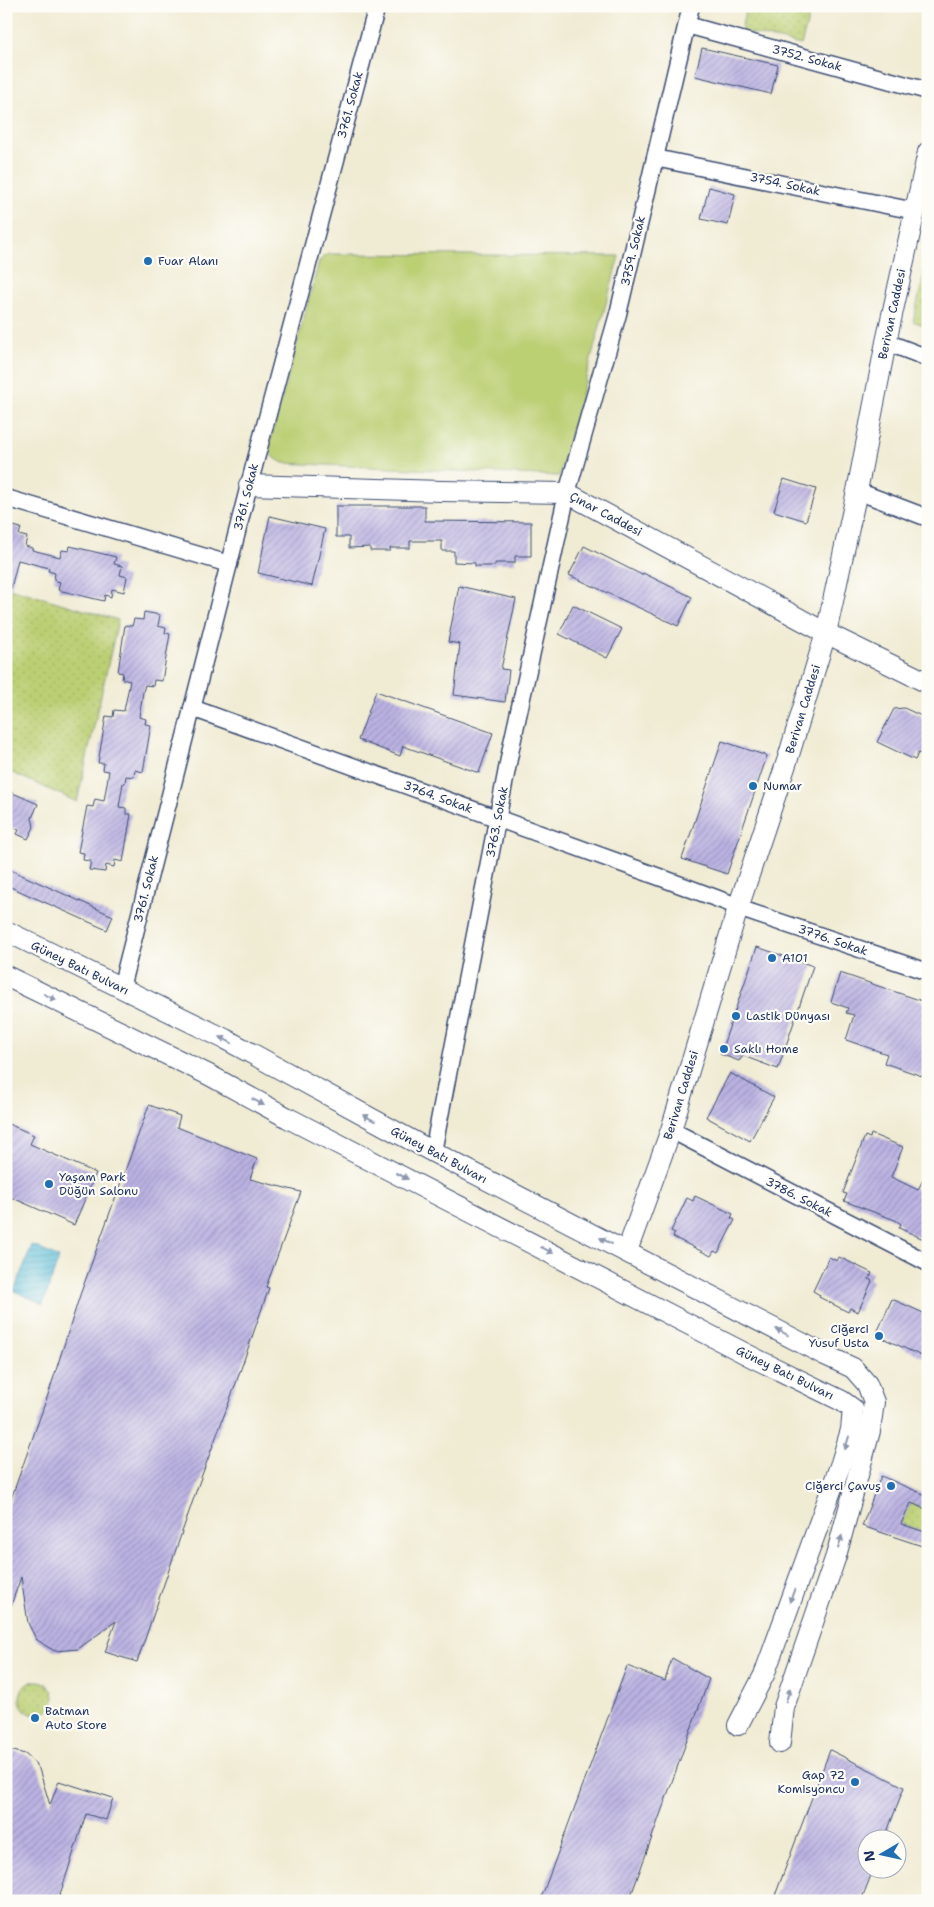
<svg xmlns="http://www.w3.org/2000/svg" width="934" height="1907" font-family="'Shantell Sans',sans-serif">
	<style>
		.grass { fill: url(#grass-dots); stroke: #6b7f68 }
		.park { fill: #bbcf73; stroke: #6b7f68 }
		.water { fill: url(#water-rules); stroke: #3a769a }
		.building { fill: url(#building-hatch) }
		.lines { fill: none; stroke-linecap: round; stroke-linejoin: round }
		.minor-casing { stroke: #3b4b70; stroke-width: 19 }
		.tertiary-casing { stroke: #3b4b70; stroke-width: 22 }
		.minor { stroke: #fff; stroke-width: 16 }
		.tertiary { stroke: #fff; stroke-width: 20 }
		.oneway { fill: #8d97ae }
		.poi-dot { fill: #1f6fb2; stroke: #fdfcf7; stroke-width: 2 }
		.labels { text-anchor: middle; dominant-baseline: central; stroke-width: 4.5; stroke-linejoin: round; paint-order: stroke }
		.street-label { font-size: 12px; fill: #1b2f5e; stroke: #fdfcf7 }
		.poi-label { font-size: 12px; fill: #1b2f5e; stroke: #fdfcf7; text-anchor: start }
	</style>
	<defs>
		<pattern id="grass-dots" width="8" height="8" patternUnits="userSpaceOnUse" patternTransform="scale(1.25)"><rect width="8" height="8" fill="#bbcf73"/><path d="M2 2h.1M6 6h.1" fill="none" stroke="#a0b266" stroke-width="1.8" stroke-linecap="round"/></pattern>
		<pattern id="water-rules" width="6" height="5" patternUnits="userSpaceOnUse" patternTransform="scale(1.25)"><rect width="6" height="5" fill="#59bcd7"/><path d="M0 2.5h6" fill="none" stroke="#4999b2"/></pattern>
		<pattern id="building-hatch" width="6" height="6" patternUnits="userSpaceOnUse" patternTransform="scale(1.25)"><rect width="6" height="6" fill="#bcb3e3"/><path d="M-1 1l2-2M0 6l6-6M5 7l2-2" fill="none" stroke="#9892bb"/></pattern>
	</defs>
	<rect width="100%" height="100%" fill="#fdfcf7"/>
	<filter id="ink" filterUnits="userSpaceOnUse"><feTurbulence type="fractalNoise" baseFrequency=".02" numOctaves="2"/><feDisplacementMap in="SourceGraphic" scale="10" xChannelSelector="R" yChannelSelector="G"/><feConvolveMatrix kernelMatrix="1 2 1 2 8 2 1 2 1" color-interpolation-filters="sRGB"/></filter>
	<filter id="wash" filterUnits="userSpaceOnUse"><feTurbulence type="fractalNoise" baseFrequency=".0096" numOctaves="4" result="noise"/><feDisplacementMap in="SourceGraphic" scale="20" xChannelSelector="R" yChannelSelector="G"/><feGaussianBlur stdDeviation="1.12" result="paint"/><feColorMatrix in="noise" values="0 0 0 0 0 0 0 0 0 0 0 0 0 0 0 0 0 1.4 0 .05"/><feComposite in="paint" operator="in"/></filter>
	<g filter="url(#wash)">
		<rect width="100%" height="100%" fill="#f0ebd3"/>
		<g class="grass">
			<polygon points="746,6 781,6 801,17 812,6 801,45 741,31"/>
			<polygon points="926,266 928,266 928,327 913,321"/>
			<polygon points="6,587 118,620 77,802 6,770"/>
			<polygon points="911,1503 928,1510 928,1533 896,1522 906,1512"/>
			<circle cx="37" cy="1698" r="17"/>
		</g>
		<polygon class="park" points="329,254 619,256 559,476 283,463 273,457 268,450 319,262 324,256"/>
		<polygon class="water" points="32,1245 59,1258 43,1304 14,1291"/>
		<g id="blocks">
			<g class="building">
				<polygon points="702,48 778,65 771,94 695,76"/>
				<polygon points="709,187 735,194 728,225 701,219"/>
				<polygon points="784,479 816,489 806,521 774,511"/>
				<polygon points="336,506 425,506 425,521 531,522 531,556 515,556 515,563 495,563 495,566 475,566 475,563 454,562 454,551 442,551 442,541 410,541 410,548 390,548 390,551 370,551 370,547 349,548 349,537 336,537"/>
				<polygon points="270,516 325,529 312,586 258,573"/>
				<polygon points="6,524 21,528 19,535 27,537 25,546 32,548 32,550 60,557 62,550 69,551 70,546 116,557 114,564 122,566 120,575 127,577 124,592 112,589 111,597 105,595 104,601 58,590 60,582 54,580 55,573 48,571 49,568 18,560 11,588 6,588"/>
				<polygon points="584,546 642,575 643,573 692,597 678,626 569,575"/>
				<polygon points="459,586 516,599 501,669 509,670 505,702 454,695 460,644 448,642"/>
				<polygon points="573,605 622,629 607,658 559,634"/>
				<polygon points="144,612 160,615 158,626 166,628 165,633 170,634 162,681 154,680 153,686 145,685 143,692 139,717 146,719 145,724 151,725 143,772 135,770 134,777 126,776 125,783 123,783 119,807 126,808 126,814 131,814 123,862 115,860 114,867 106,865 105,872 89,870 91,861 83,860 84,853 78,852 87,806 93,807 95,799 104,801 109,771 103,770 104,763 98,763 106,716 113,717 114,710 124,711 130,681 122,679 123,673 118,672 125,625 132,626 134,619 143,620"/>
				<polygon points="376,691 493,733 479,773 403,746 400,756 358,740"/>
				<polygon points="904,708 928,719 928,756 918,753 915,760 877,742 894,709"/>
				<polygon points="722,741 767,756 727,874 682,859"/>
				<polygon points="6,790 38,804 32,818 34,827 28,839 17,834 19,830 6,824"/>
				<polygon points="6,868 113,916 107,930 6,885"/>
				<polygon points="757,947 813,966 778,1069 743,1056 739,1061 720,1054"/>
				<polygon points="840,973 928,1003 928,1057 922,1076 884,1063 887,1054 846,1040 854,1015 846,1013 848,1008 831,1002"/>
				<polygon points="730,1073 774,1097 750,1141 706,1117"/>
				<polygon points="149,1105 180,1116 177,1127 257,1159 250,1179 301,1192 266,1287 269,1288 235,1386 199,1483 137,1662 105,1652 116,1621 78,1649 55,1651 46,1646 36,1639 28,1623 21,1577 8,1614 6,1614 6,1513 49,1392 80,1295"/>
				<polygon points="6,1123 34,1135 30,1144 96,1173 74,1225 6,1195"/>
				<polygon points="871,1134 903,1147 891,1177 918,1190 928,1169 928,1241 899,1228 901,1224 895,1220 844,1201 847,1194 843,1193 865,1136 870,1138"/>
				<polygon points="695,1196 733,1214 731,1218 735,1220 718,1253 714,1251 711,1256 673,1237 675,1233 671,1231 687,1198 693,1201"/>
				<polygon points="829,1257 837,1261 839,1257 872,1273 869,1279 872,1281 858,1312 850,1308 848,1312 819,1297 820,1295 813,1291"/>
				<polygon points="892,1299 928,1315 928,1359 876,1335"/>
				<polygon points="881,1476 928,1496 928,1510 911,1503 901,1524 928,1533 928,1548 862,1526"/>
				<polygon points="672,1658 709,1679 629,1901 540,1901 627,1666 665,1681"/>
				<polygon points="6,1749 25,1754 32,1760 39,1769 50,1805 59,1781 113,1798 106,1820 86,1814 58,1901 6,1901"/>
				<polygon points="830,1750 904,1787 884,1840 866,1840 866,1870 873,1870 861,1901 773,1901"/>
			</g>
		</g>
	</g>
	<g filter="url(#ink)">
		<use href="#blocks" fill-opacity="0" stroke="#3b4b70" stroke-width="1"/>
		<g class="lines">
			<g class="minor-casing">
				<g id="minor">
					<polyline points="687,25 928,91"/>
					<polyline points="655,158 915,211"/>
					<polyline points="886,342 928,358"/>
					<polyline points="857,491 928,518"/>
					<polyline points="6,498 229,564"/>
					<polyline points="192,708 662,878 729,903 738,908 928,972"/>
					<polyline points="121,988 249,485 377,6"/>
					<polyline points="671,1130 928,1263"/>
					<polyline points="433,1152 512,743 567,493 618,314 691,6"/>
				</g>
			</g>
			<g class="tertiary-casing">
				<g id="tertiary">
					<polyline points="249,485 441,491 567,493 826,633 928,683"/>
					<polyline points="6,931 225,1039 433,1152 825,1355 853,1368 867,1384 874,1402 870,1431 836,1556 784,1707 780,1743"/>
					<polyline points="6,976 209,1075 288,1118 754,1358 842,1401 853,1409 851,1430 841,1463 764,1675 738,1725"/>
					<polyline points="627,1251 671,1130 738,908 788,758 826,633 857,491 886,342 928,152"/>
				</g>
			</g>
			<use href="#minor" class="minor"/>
			<use href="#tertiary" class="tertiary"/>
		</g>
		<defs><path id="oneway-solid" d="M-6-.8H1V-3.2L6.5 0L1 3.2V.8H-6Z" transform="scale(1.25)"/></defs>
		<g class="oneway">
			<use href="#oneway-solid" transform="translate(50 997) rotate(26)"/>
			<use href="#oneway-solid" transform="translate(226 1040) rotate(-152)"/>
			<use href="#oneway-solid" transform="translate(258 1102) rotate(29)"/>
			<use href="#oneway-solid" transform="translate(369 1118) rotate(-152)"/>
			<use href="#oneway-solid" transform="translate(402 1176) rotate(27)"/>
			<use href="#oneway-solid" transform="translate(606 1241) rotate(-153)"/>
			<use href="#oneway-solid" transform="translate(547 1250) rotate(27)"/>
			<use href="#oneway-solid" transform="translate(782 1332) rotate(-152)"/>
			<use href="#oneway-solid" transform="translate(847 1443) rotate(107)"/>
			<use href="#oneway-solid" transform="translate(840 1542) rotate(-74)"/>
			<use href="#oneway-solid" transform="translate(792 1596) rotate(110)"/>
			<use href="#oneway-solid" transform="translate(788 1695) rotate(-71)"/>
		</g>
	</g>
	<g class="poi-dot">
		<circle cx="148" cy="261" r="5"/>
		<circle cx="753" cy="786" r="5"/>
		<circle cx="772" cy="958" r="5"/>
		<circle cx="736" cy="1016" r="5"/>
		<circle cx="724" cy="1049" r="5"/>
		<circle cx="49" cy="1184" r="5"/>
		<circle cx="879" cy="1336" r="5"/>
		<circle cx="891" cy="1486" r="5"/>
		<circle cx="35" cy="1718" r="5"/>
		<circle cx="855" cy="1782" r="5"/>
	</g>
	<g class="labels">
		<g class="street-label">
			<text transform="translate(807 58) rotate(15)">3752. Sokak</text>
			<text transform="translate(350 105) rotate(-75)">3761. Sokak</text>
			<text transform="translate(785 184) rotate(12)">3754. Sokak</text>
			<text transform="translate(633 251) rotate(-77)">3759. Sokak</text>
			<text transform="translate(892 314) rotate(-78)">Berivan Caddesi</text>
			<text transform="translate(246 497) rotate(-76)">3761. Sokak</text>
			<text transform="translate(606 514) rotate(28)">Çınar Caddesi</text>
			<text transform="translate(803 709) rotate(-73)">Berivan Caddesi</text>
			<text transform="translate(438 797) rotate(20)">3764. Sokak</text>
			<text transform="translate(497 822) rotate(-79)">3763. Sokak</text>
			<text transform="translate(146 889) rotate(-76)">3761. Sokak</text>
			<text transform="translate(833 940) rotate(19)">3776. Sokak</text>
			<text transform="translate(80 968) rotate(26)">Güney Batı Bulvarı</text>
			<text transform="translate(681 1095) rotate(-73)">Berivan Caddesi</text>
			<text transform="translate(439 1155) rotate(28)">Güney Batı Bulvarı</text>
			<text transform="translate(799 1197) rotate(27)">3786. Sokak</text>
			<text transform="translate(785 1373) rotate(26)">Güney Batı Bulvarı</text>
		</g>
		<g class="poi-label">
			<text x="158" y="261">Fuar Alanı</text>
			<text x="763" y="786">Numar</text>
			<text x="782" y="958">A101</text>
			<text x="746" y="1016">Lastik Dünyası</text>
			<text x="734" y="1049">Saklı Home</text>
			<text x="59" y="1177">Yaşam Park<tspan x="59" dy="14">Düğün Salonu</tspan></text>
			<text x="869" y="1329" text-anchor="end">Ciğerci<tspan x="869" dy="14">Yusuf Usta</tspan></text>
			<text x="881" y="1486" text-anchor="end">Ciğerci Çavuş</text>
			<text x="45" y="1711">Batman<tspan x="45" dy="14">Auto Store</tspan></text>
			<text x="845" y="1775" text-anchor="end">Gap 72<tspan x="845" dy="14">Komisyoncu</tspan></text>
		</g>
	</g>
	<rect width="934" height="1907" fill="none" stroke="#fdfcf7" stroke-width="25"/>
	<g transform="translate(882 1854) rotate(261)"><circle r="24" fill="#fdfcf7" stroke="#a3aaba"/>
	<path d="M0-4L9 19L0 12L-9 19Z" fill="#1f6fb2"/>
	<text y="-8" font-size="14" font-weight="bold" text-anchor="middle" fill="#1b2f5e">N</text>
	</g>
</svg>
